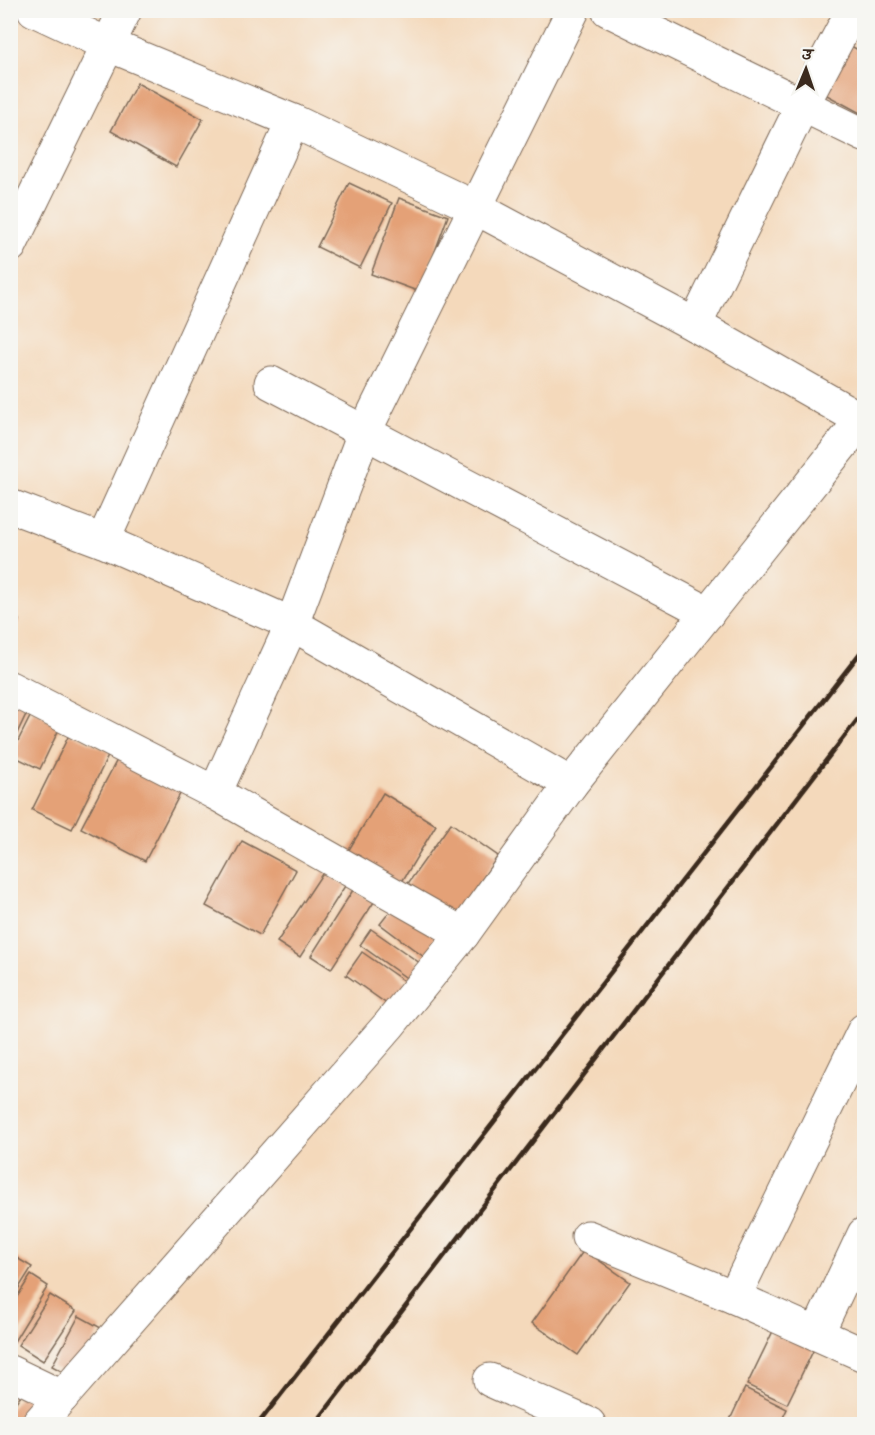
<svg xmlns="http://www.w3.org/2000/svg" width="875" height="1435" font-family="Kalam,'Playpen Sans Deva',sans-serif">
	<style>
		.building { fill: #e4a177 }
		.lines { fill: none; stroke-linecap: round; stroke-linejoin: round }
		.minor-casing { stroke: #7c6755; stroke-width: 35 }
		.minor { stroke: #fff; stroke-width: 33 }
		.rail { stroke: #3b2a1e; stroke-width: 4.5 }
	</style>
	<rect width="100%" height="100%" fill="#f6f6f2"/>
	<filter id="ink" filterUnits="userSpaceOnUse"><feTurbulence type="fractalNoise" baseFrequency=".0167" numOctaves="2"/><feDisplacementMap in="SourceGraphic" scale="12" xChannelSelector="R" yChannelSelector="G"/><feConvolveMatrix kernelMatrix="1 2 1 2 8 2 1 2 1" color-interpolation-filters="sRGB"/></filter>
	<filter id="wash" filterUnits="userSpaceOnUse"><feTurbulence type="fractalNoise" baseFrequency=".008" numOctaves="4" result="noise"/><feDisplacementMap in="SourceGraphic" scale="24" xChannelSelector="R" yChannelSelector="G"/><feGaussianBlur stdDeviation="1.35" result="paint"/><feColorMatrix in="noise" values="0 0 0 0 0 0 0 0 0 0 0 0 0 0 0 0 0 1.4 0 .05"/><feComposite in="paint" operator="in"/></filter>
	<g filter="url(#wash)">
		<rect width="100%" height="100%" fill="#f4d9bb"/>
		<g id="blocks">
			<g class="building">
				<polygon points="849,45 864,53 864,115 823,93"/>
				<polygon points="137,83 203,119 176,167 111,131"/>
				<polygon points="349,183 392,203 360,268 317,247"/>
				<polygon points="399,198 448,216 420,292 371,274"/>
				<polygon points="10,616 19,620 10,639"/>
				<polygon points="10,698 29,708 10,748"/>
				<polygon points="33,711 61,725 40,769 11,755"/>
				<polygon points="70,733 110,752 72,829 32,810"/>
				<polygon points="118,758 182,790 145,861 81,828"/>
				<polygon points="383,793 436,825 400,885 347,853"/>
				<polygon points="451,823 498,856 452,922 404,889"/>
				<polygon points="242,841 296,870 260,935 206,906"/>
				<polygon points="324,871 345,886 300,957 277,942"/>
				<polygon points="353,890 374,902 331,969 311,956"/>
				<polygon points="399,900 451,938 432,963 380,924"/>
				<polygon points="371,929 427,968 415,984 360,945"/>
				<polygon points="362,952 411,986 394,1009 346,975"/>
				<polygon points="584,1250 630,1282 578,1355 532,1323"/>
				<polygon points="10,1254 32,1267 10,1302"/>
				<polygon points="31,1275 48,1286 10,1348 10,1308"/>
				<polygon points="50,1295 76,1311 43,1361 18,1345"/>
				<polygon points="79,1316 101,1328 74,1378 52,1366"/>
				<polygon points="775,1327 815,1347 787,1404 747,1385"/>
				<polygon points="26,1388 42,1399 24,1424 10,1424 10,1410"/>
				<polygon points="745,1388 787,1409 780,1424 728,1424"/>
			</g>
		</g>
	</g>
	<g filter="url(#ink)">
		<use href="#blocks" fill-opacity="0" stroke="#7c6755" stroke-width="1.5"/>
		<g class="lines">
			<g class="minor-casing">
				<g id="minor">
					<polyline points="34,10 109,45 293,121 476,208 695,325 862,420"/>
					<polyline points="608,10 864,135"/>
					<polyline points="10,246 125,10"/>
					<polyline points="695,325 803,104 853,10"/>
					<polyline points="271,383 708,613"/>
					<polyline points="10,506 103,541 292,624 571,784"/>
					<polyline points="103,541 293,121"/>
					<polyline points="10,688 215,793 463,934"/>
					<polyline points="215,793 292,624 364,433 573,10"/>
					<polyline points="588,1237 734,1297 864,1355"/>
					<polyline points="734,1297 864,1030"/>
					<polyline points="817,1334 864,1234"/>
					<polyline points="10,1372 62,1397"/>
					<polyline points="490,1380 589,1424"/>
					<polyline points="38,1424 389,1025 463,934 571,784 864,417"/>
				</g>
			</g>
			<use href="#minor" class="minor"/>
			<g class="rail">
				<polyline points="258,1424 864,648"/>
				<polyline points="315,1424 864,711"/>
			</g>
		</g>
	</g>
	<rect width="875" height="1435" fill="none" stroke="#f6f6f2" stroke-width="36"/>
	<g transform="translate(806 69) rotate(2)" stroke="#f6f6f2" stroke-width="4.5" paint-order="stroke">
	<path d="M0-4.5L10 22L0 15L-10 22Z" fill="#3b2a1e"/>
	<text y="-9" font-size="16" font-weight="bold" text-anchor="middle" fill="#3b2a1e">उ</text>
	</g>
</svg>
